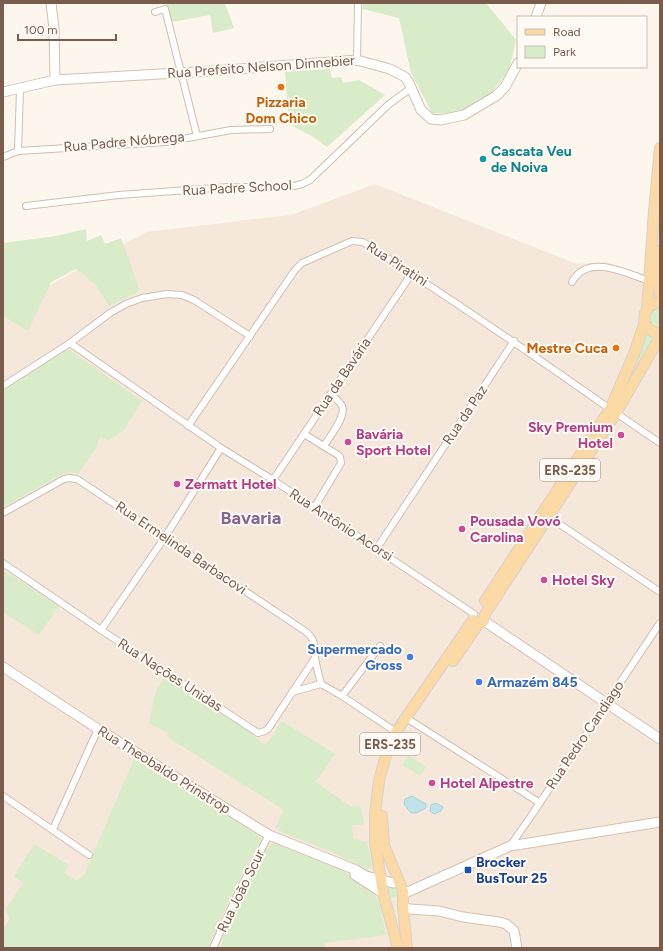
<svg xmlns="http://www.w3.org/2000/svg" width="663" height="951" font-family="Figtree,sans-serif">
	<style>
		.residential { fill: #f5e8da }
		.green { fill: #d8ecc9 }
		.water { fill: #bfe3e8; stroke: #a5d3da }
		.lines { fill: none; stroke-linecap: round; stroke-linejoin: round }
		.street-casing { stroke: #d1beb0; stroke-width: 8 }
		.secondary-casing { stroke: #d6c0b0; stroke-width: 11 }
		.primary-casing { stroke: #dad1cd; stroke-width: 12 }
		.street { stroke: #fff; stroke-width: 6 }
		.secondary { stroke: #fff; stroke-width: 9 }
		.primary { stroke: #fbd9a5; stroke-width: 10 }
		.food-dot { fill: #e8710a; stroke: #fffaf3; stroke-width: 1.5 }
		.culture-dot { fill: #0f9aa8; stroke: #fffaf3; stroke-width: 1.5 }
		.hotel-dot { fill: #d1479c; stroke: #fffaf3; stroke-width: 1.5 }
		.shop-dot { fill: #3f7fe0; stroke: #fffaf3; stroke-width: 1.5 }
		.transit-dot { fill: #1a4fb4; stroke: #fffaf3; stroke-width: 1.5 }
		.labels { text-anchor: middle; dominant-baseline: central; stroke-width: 4; stroke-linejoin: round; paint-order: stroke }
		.shield { fill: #fffaf3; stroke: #a28b7f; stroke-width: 1 }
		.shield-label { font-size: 13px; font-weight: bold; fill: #7a5c4d }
		.street-label { font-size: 14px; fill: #7a5c4d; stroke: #fffaf3 }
		.food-label { font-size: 14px; font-weight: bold; fill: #c56008; stroke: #fffaf3 }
		.culture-label { font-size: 14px; font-weight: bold; fill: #0d838f; stroke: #fffaf3; text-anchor: start }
		.hotel-label { font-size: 14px; font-weight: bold; fill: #b23c85; stroke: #fffaf3; text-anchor: start }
		.shop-label { font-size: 14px; font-weight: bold; fill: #366cbe; stroke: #fffaf3; text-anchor: end }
		.transit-label { font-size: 14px; font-weight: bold; fill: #164399; stroke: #fffaf3; text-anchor: start }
		.district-label { font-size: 18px; font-weight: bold; fill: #846695; stroke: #fffaf3 }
	</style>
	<rect width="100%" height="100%" fill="#fdf6ec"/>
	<polygon class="residential" points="660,172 660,948 3,948 3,311 146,232 291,215 375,184 577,264 606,262 655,278"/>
	<g class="green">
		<polygon points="166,3 225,3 234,28 213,33 210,15 172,22"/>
		<polygon points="363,3 486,3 516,40 509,71 490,94 466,110 448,114 432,113 411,73 399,18 362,9"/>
		<polygon points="330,69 332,78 341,77 343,83 359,80 385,95 327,147 315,138 289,124 285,72"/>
		<polygon points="86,229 87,241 101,235 105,244 121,238 140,291 109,306 96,285 76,269 51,282 28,331 5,317 3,318 3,243 56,236"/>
		<polygon points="660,306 660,329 650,326 647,313 649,310"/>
		<polygon points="646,331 655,337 639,369 618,397 617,396 643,345"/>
		<polygon points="69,350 142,401 123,431 109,440 100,437 96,448 78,474 69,472 62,474 3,507 3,391 64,351"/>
		<polygon points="3,570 59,606 39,635 3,612"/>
		<polygon points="165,676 245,729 266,745 282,721 335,754 316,782 350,806 361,807 364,824 361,825 352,825 353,839 367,842 372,865 370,868 367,869 332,852 288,835 275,828 284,810 167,737 169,734 149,723 155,693"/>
		<polygon points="408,755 426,767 420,776 402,765"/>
		<path d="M 134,759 L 261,837 L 261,840 L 231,896 L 208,948 L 3,948 C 3,943 2,936 3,931 C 7,921 13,921 5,910 L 23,883 L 14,876 L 34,844 L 69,865 L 64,873 L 77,881 L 84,875 Z"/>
		<polygon points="274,842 328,863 350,875 376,897 380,905 386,935 325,943 325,948 220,948 228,924 254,871 265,850"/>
		<circle cx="393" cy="892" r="5.5"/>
	</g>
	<g class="water">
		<polygon points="412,796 426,804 426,808 416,813 411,813 404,804 405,799"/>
		<polygon points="436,803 443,807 441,811 434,814 430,811 431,805"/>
	</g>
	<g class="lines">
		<g class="street-casing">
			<g id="street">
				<polyline points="155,12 165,9 197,136"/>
				<polyline points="357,60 358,3"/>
				<polyline points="18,151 20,89"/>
				<polyline points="3,157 18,151 166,142 231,130 270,129"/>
				<polyline points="26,206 119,195 188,190 229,187 290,187 302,184 310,180 388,105 411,88"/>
				<path d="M 572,282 C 588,253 626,273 649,281"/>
				<polyline points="70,343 221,448 273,480 474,614"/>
				<polyline points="3,386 70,343 110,313 126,304 142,298 155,296 167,294 182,295 194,300 250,336"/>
				<polyline points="616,413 660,443"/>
				<path d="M 188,426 L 295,270 L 302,263 L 352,241 L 363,242 C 446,296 528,351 610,409"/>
				<polyline points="304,434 338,455 340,457 341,463 314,508"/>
				<path d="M 324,446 C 329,437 347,416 342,406 C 340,402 334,397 331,394"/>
				<polyline points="273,480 412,273"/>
				<path d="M 3,513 L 64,479 L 69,478 L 77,479 L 305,631 C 316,640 314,645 315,657 C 316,666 319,675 321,684"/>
				<polyline points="549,517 660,592"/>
				<polyline points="377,548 514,341"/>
				<polyline points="3,563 101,630 258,733 265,731 268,729 315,658"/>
				<polyline points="101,630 165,537 221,448"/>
				<polyline points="292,692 321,684 342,696 396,732"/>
				<polyline points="342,696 380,646"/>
				<polyline points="411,721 540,803"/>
				<polyline points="3,796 89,855"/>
				<polyline points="53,829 98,729"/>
				<polyline points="510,846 529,819 660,623"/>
				<polyline points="213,948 240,889 269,835"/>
			</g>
		</g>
		<g class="secondary-casing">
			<g id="secondary">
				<polyline points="51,3 54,29 55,80"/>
				<polyline points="536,17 541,3"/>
				<polyline points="3,92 55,80 213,71 357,60 390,69 405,77 409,83 421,110 431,119 441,120 464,115 496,96 505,87 518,63"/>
				<polyline points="484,621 660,739"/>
				<polyline points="3,667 98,729 269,835 356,870 366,876 393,883"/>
				<polyline points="355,875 383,893"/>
				<polyline points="403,894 510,846 660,822"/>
				<polyline points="403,907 410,909 439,911 463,917 499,922 506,924 514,931 517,948"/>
			</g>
		</g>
		<g class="primary-casing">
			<g id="primary">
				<polyline points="658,251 657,271 660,293"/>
				<path d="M 660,302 C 639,305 639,332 660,333"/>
				<polyline points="647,309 654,211 660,148"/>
				<polyline points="485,601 610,409 634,354 645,321"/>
				<polyline points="479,623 484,621 485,614 616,413 660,337"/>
				<polyline points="453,661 479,623"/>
				<polyline points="382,816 384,845 403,891 403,907 407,948"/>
				<polyline points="398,948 383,893 375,843 375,814 379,781 386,755 396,732 473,620"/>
			</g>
		</g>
		<use href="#street" class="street"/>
		<use href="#secondary" class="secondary"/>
		<use href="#primary" class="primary"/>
	</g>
	<g class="food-dot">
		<circle cx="281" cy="87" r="4"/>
		<circle cx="616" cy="348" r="4"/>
	</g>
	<circle class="culture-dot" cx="483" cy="159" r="4"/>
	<g class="hotel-dot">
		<circle cx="621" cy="435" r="4"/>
		<circle cx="348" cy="442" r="4"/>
		<circle cx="177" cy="484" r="4"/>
		<circle cx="462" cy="529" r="4"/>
		<circle cx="544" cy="580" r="4"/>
		<circle cx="432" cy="783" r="4"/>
	</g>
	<g class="shop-dot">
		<circle cx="410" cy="657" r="4"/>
		<circle cx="479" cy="682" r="4"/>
	</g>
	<rect class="transit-dot" x="464" y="866" width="8" height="8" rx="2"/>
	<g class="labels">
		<g class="shield">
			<rect x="540" y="459" width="60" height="22" rx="3"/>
			<rect x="360" y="733" width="60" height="22" rx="3"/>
		</g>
		<g class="shield-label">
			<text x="570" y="470">ERS-235</text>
			<text x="390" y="744">ERS-235</text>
		</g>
		<g class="street-label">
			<text transform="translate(261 67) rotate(-4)">Rua Prefeito Nelson Dinnebier</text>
			<text transform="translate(124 142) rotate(-5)">Rua Padre Nóbrega</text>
			<text transform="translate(237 188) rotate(-3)">Rua Padre School</text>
			<text transform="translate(397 264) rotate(33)">Rua Piratini</text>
			<text transform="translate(342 377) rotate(-56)">Rua da Bavária</text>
			<text transform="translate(465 415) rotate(-56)">Rua da Paz</text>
			<text transform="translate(341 525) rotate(33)">Rua Antônio Acorsi</text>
			<text transform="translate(181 548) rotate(34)">Rua Ermelinda Barbacovi</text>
			<text transform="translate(170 675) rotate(33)">Rua Nações Unidas</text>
			<text transform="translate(585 735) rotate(-56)">Rua Pedro Candiago</text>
			<text transform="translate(164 770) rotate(32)">Rua Theobaldo Prinstrop</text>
			<text transform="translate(241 891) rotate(-64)">Rua João Scur</text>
		</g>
		<g class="food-label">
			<text x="281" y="102">Pizzaria<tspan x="281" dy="16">Dom Chico</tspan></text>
			<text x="608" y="348" text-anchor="end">Mestre Cuca</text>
		</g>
		<g class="culture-label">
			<text x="491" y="151">Cascata Veu<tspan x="491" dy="16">de Noiva</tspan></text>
		</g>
		<g class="hotel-label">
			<text x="613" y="427" text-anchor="end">Sky Premium<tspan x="613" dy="16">Hotel</tspan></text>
			<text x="356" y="434">Bavária<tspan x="356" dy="16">Sport Hotel</tspan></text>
			<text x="185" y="484">Zermatt Hotel</text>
			<text x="470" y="521">Pousada Vovó<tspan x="470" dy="16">Carolina</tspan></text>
			<text x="552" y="580">Hotel Sky</text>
			<text x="440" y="783">Hotel Alpestre</text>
		</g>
		<g class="shop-label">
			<text x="402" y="649">Supermercado<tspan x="402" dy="16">Gross</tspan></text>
			<text x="487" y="682" text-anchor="start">Armazém 845</text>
		</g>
		<g class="transit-label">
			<text x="476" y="862">Brocker<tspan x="476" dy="16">BusTour 25</tspan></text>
		</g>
		<g class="district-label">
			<text x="251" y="518">Bavaria</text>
		</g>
	</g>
	<rect width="663" height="951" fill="none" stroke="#7a5c4d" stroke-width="8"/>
	<rect x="517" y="16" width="130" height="52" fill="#fffaf3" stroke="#cabbb1"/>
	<rect x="525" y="29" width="20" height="6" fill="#fbd9a5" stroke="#cabbb1"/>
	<text x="553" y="36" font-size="12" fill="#7a5c4d">Road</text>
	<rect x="525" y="46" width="20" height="12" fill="#d8ecc9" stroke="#cabbb1"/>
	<text x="553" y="56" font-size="12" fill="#7a5c4d">Park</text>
	<path d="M18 34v6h98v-6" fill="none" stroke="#7a5c4d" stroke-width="2"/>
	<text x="24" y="34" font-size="12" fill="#7a5c4d" stroke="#fffaf3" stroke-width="3" paint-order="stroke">100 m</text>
</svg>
